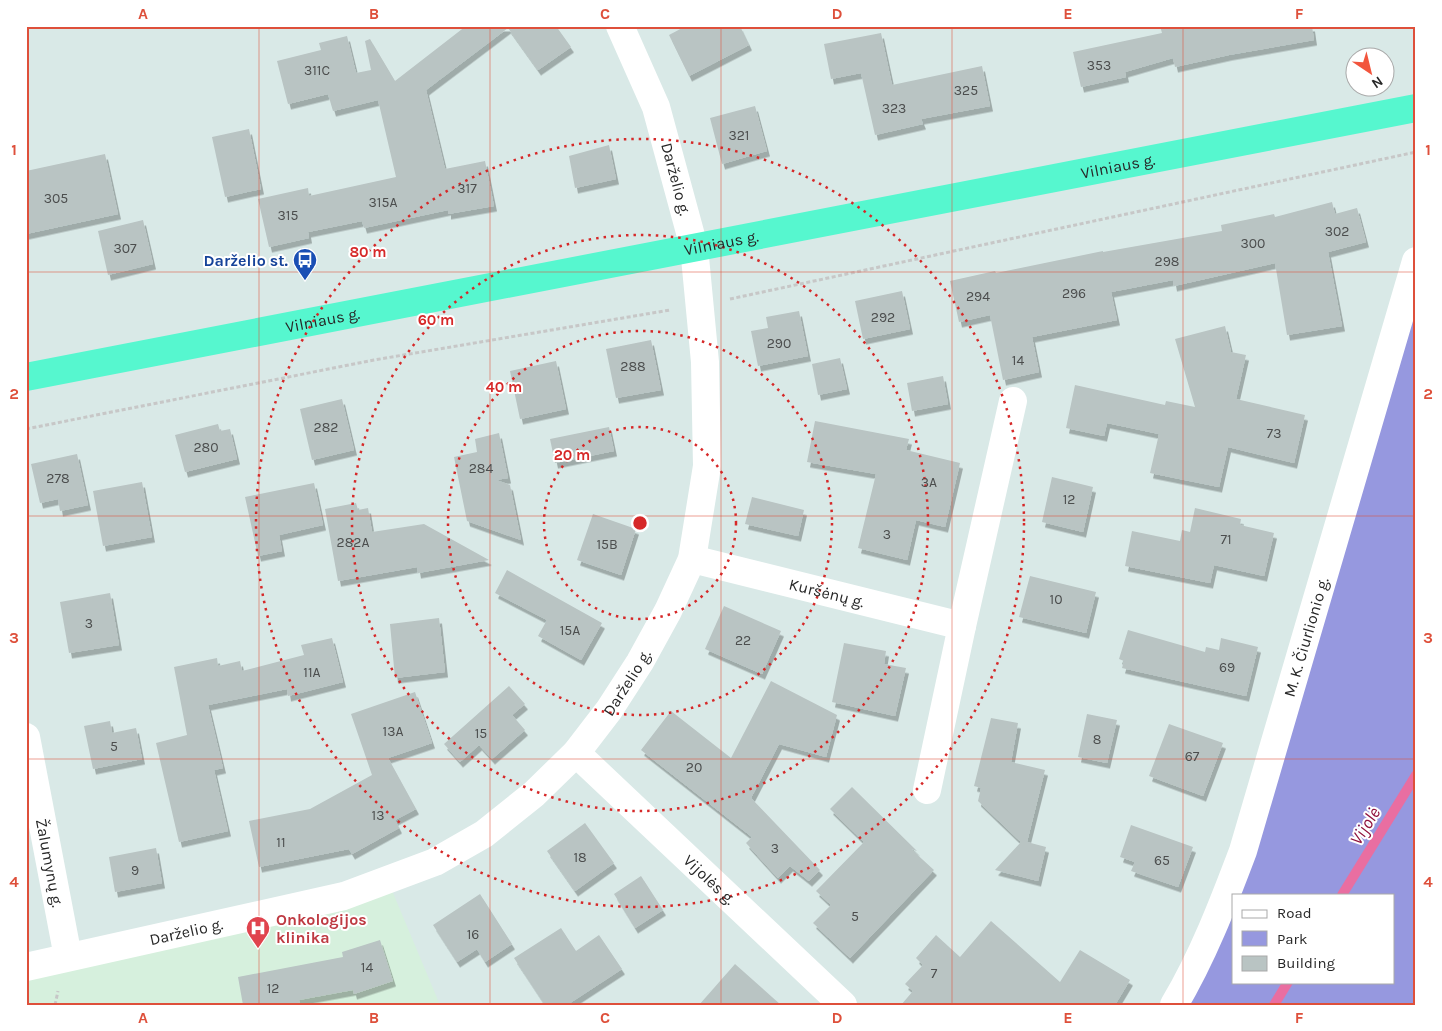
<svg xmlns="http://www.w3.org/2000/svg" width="1442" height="1031" font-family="Karla,sans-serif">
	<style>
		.medical { fill: #d6f0dd }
		.green { fill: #9698df; fill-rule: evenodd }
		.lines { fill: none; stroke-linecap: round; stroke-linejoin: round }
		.stream { stroke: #e96ea1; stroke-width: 10 }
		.building { fill: #b9c4c3; filter: url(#shadow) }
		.path { stroke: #c7c7c7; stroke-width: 3; stroke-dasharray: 4 2.5; stroke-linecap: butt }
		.minor { stroke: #fff; stroke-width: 28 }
		.highway { stroke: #56f7cf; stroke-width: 28 }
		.grid { fill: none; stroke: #de503b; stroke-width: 1; stroke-opacity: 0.55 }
		.ring { fill: none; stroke: #d62828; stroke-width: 2.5; stroke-dasharray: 2.5 5 }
		.labels { text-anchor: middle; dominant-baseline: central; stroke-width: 4; stroke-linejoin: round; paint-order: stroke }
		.number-label { font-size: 14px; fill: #4c4e4e }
		.street-label { font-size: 16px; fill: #272727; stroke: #fff }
		.transit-label { font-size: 16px; font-weight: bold; fill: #164399; stroke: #fff; text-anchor: end }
		.health-label { font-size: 16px; font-weight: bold; fill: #be3a42; stroke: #fff; text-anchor: start }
		.water-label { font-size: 18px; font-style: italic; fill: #90123d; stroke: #fff }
		.centre { fill: #d62828; stroke: #fff; stroke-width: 2.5 }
		.ring-label { font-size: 15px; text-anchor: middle; font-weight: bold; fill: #d62828; stroke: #fff; stroke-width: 4; stroke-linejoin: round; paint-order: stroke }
		.neatline { fill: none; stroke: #de503b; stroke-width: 2 }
		.grid-label { font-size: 16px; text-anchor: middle; font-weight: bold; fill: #de503b }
	</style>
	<defs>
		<filter id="shadow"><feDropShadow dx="3" dy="5.5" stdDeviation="0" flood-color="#0004"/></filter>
	</defs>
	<rect width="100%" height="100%" fill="#d9e9e7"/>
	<polygon class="medical" points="388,881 440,1005 26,1005 26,967"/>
	<path class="green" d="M 1416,261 L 1416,1005 L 1174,1005 L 1189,979 ZM 1233,895 L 1393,895 L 1393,982 L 1233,982 Z"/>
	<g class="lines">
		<g class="stream">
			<polyline points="1342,895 1416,775"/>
			<polyline points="1274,1005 1288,982"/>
		</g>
	</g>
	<g class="building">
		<polygon points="466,26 556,26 571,47 538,70 508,28 426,90 445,169 485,161 494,206 448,214 448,210 364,228 362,221 308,232 309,238 269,247 258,199 308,188 309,196 396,177 378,100 333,111 328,94 288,104 277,61 321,50 319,43 347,36 356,73 371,70 365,41 370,39 395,81"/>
		<polygon points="686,26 740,26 749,45 689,76 669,35"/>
		<polygon points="1160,26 1312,26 1314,40 1229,55 1175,67 1173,58 1125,72 1126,77 1081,87 1073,52 1162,33"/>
		<polygon points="881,33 892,85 982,66 990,106 921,119 923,124 875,135 861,73 831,79 824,44"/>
		<polygon points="755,106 767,151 722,164 710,118"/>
		<polygon points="249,129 261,189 225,197 212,137"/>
		<polygon points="609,145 616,179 575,188 569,156"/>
		<polygon points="105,154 118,214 26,234 26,171"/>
		<polygon points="1332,202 1335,214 1357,208 1366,242 1328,252 1342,326 1287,335 1275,263 1174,286 1173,280 1111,292 1117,320 1032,337 1039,372 1003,380 990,315 959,322 950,281 995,271 996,273 1103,251 1103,252 1222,231 1221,225 1274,214 1275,217"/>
		<polygon points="143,220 153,264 108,275 98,231"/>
		<polygon points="902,291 910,329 863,339 855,301"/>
		<polygon points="799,311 808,356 758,366 751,331 768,328 766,317"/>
		<polygon points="1225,326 1231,352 1246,355 1236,399 1305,415 1294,463 1228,447 1219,487 1150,473 1159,434 1107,423 1104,436 1066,428 1075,385 1165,405 1166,401 1195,407 1175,339"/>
		<polygon points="651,340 661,390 616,398 606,349"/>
		<polygon points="840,358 847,389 818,395 812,364"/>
		<polygon points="556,361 566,409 520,419 510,371"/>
		<polygon points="943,376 948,404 912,411 907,383"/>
		<polygon points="342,399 354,450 312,460 300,409"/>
		<polygon points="815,421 909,439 906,450 960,463 945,527 916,520 907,560 858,548 876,474 807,462"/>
		<polygon points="218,424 220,431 230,429 237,459 185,472 175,435"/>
		<polygon points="609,427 614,451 555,463 550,439"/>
		<polygon points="499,433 508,478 496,480 510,485 521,540 467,521 454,457 477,452 475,439"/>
		<polygon points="77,454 88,505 60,511 58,499 40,503 31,464"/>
		<polygon points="1052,477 1093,487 1083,532 1042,522"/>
		<polygon points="142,482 152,537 103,546 93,491"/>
		<polygon points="314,483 323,525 279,535 282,551 258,556 245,497"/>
		<polygon points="752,497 804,510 798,536 745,524"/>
		<polygon points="356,503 358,510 368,508 372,532 424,524 489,560 418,573 417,567 338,581 325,509"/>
		<polygon points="1195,508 1241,519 1240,525 1274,533 1264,576 1214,565 1210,583 1125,566 1132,531 1180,541 1182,530 1190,532"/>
		<polygon points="593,514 636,529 621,575 577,560"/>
		<polygon points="507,570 602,623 581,660 538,636 547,620 495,593"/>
		<polygon points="1030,576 1096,592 1086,633 1019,617"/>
		<polygon points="110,593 119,645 69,653 60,602"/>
		<polygon points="724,606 781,631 762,674 705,649"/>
		<polygon points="439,618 445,672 395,678 390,624"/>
		<polygon points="1128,630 1205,652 1206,647 1219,650 1221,638 1258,647 1246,696 1122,668 1124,661 1119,659"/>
		<polygon points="332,638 343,682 288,696 287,689 208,705 223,768 214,770 228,831 179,842 156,743 187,735 174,667 217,658 218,666 240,661 242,671 304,655 301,645"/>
		<polygon points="844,643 886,651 884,664 906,668 895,716 832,702"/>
		<polygon points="771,681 837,715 826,757 779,744 751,798 820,870 809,881 790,866 778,878 746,843 752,837 641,750 671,711 731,758"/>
		<polygon points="509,686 525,704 512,715 525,730 492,759 479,745 460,762 444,744"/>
		<polygon points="415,692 432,743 388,758 416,809 395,820 399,828 352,854 349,849 259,867 249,821 310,809 372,775 351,714"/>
		<polygon points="1087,714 1117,720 1107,763 1078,757"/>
		<polygon points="991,718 1018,723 1011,762 1045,770 1027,842 1046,847 1038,881 995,870 1021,842 978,801 981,788 974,786"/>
		<polygon points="110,721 112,733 136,728 142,759 93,769 84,726"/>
		<polygon points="1169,724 1223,743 1203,796 1149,776"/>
		<polygon points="852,787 917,851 911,849 934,870 850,958 813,923 831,905 816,891 864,842 830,809"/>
		<polygon points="585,823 614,863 575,891 547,851"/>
		<polygon points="1131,825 1193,847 1178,887 1131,871 1135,862 1120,857"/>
		<polygon points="156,848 162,883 115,892 109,857"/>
		<polygon points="641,876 663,910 635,928 614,894"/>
		<polygon points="480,894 512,944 485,962 477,949 457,962 433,925"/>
		<polygon points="991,921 1060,982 1080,950 1130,980 1115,1005 901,1005 913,991 905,984 923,965 916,958 936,935 960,957"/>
		<polygon points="561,928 576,951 599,935 622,969 567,1005 545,1005 514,958"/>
		<polygon points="380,940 393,981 354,994 353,990 299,1000 300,1005 243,1005 238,977 343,957 342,952"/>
		<polygon points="735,964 781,1005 699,1005"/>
	</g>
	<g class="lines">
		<g class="path">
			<polyline points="730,299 1416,152"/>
			<polyline points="26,429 374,360 670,310"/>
			<polyline points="55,1005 58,991"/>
		</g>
		<g class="minor">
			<path id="s1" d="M 692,559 L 962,626"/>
			<path id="s2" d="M 26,737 L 68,957"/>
			<path id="s3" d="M 576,753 L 843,1005"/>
			<polyline points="927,790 962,626 1013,401"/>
			<path id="s4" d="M 26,967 L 344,896 L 435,862 L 484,834 L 534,794 L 576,753 L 609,710 L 640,662 L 668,611 L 692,559 L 707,466 L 705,362 L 694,247 L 656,107 L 620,26"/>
			<path id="s5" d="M 1174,1005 C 1203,956 1223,904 1243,851 L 1416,261"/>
		</g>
		<path class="highway" id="s6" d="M 26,377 L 1416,108"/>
	</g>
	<path class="grid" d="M 259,26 L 259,1005M 490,26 L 490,1005M 721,26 L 721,1005M 952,26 L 952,1005M 1183,26 L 1183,1005M 26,272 L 1416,272M 26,516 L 1416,516M 26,759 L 1416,759"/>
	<g class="ring">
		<circle cx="640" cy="523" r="96"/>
		<circle cx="640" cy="523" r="192"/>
		<circle cx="640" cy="523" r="288"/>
		<circle cx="640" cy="523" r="384"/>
	</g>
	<defs>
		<g id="bus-pin" transform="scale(1.25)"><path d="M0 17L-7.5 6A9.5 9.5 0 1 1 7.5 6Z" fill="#1a4fb4" stroke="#fff"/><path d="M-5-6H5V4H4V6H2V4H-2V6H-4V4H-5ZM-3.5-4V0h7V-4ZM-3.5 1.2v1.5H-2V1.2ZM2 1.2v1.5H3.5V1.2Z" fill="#fff"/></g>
		<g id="hospital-pin" transform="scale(1.25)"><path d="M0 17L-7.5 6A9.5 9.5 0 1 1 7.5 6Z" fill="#e0444e" stroke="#fff"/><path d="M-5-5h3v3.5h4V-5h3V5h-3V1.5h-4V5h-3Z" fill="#fff"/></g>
	</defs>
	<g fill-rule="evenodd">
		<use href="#bus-pin" x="305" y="260"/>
		<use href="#hospital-pin" x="258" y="928"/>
	</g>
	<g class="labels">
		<g class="number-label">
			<text x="1099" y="65">353</text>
			<text x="317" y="70">311C</text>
			<text x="966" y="90">325</text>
			<text x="894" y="108">323</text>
			<text x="739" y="135">321</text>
			<text x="467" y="188">317</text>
			<text x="56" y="198">305</text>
			<text x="383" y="202">315A</text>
			<text x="288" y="215">315</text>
			<text x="1337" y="231">302</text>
			<text x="1253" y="243">300</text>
			<text x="125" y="248">307</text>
			<text x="1167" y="261">298</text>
			<text x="1074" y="293">296</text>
			<text x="978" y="296">294</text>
			<text x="883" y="317">292</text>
			<text x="779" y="343">290</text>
			<text x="1018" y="360">14</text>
			<text x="633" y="366">288</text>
			<text x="326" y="427">282</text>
			<text x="1274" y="433">73</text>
			<text x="206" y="447">280</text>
			<text x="481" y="468">284</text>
			<text x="58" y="478">278</text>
			<text x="929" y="482">3A</text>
			<text x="1069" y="499">12</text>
			<text x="887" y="534">3</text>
			<text x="1226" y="539">71</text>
			<text x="353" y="542">282A</text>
			<text x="607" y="544">15B</text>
			<text x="1056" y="599">10</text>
			<text x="89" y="623">3</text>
			<text x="570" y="630">15A</text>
			<text x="743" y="640">22</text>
			<text x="1227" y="667">69</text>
			<text x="312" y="672">11A</text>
			<text x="393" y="731">13A</text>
			<text x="481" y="733">15</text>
			<text x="1097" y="739">8</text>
			<text x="114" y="746">5</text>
			<text x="1192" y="756">67</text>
			<text x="694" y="767">20</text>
			<text x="378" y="815">13</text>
			<text x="281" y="842">11</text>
			<text x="775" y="848">3</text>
			<text x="580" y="857">18</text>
			<text x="1162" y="860">65</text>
			<text x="135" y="870">9</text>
			<text x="855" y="916">5</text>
			<text x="473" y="934">16</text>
			<text x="367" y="967">14</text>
			<text x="934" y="973">7</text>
			<text x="273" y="988">12</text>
		</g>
		<g class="street-label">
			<text stroke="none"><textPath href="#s6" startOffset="1112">Vilniaus g.</textPath></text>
			<text transform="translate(676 179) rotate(75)">Darželio g.</text>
			<text stroke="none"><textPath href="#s6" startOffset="708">Vilniaus g.</textPath></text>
			<text stroke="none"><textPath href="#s6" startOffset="302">Vilniaus g.</textPath></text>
			<text stroke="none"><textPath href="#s1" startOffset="139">Kuršėnų g.</textPath></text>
			<text stroke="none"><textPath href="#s5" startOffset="392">M. K. Čiurlionio g.</textPath></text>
			<text stroke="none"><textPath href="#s4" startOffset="689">Darželio g.</textPath></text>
			<text stroke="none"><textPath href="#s2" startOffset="128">Žalumynų g.</textPath></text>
			<text stroke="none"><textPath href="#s3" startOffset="184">Vijolės g.</textPath></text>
			<text stroke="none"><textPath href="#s4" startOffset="164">Darželio g.</textPath></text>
		</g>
		<g class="transit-label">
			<text x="288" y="260">Darželio st.</text>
		</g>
		<g class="health-label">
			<text x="276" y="919">Onkologijos<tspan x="276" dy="18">klinika</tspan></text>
		</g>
		<g class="water-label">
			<text transform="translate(1365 826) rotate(-58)">Vijolė</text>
		</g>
	</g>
	<circle cx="640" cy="523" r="8" class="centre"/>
	<g class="ring-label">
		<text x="368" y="257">80 m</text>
		<text x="436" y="325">60 m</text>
		<text x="504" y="392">40 m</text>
		<text x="572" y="460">20 m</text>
	</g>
	<rect width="1442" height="1031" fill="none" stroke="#ffffff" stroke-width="55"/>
	<rect x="1232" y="894" width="162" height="90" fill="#ffffff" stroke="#a9a9a9"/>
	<rect x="1242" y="910" width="25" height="8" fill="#ffffff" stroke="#a9a9a9"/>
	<text x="1277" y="918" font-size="15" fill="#272727">Road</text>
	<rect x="1242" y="931" width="25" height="15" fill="#9698df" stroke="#a9a9a9"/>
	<text x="1277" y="944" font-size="15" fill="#272727">Park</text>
	<rect x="1242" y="956" width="25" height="15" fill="#b9c4c3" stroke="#a9a9a9"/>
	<text x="1277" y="968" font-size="15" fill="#272727">Building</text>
	<g transform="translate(1370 72) rotate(145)"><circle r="24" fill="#ffffff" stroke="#a9a9a9"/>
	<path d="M0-4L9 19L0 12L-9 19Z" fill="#f2553d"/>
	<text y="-8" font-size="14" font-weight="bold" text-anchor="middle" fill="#272727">N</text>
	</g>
	<rect x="28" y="28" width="1386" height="976" class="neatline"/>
	<g class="grid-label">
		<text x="143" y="19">A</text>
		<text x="374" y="19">B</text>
		<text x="605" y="19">C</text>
		<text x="837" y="19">D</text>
		<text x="1068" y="19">E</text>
		<text x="1299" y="19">F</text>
		<text x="14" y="155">1</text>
		<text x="1428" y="155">1</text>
		<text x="14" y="399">2</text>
		<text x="1428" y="399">2</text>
		<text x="14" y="643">3</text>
		<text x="1428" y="643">3</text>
		<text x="14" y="887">4</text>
		<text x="1428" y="887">4</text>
		<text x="143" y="1023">A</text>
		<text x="374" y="1023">B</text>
		<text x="605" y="1023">C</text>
		<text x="837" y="1023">D</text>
		<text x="1068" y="1023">E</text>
		<text x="1299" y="1023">F</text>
	</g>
</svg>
